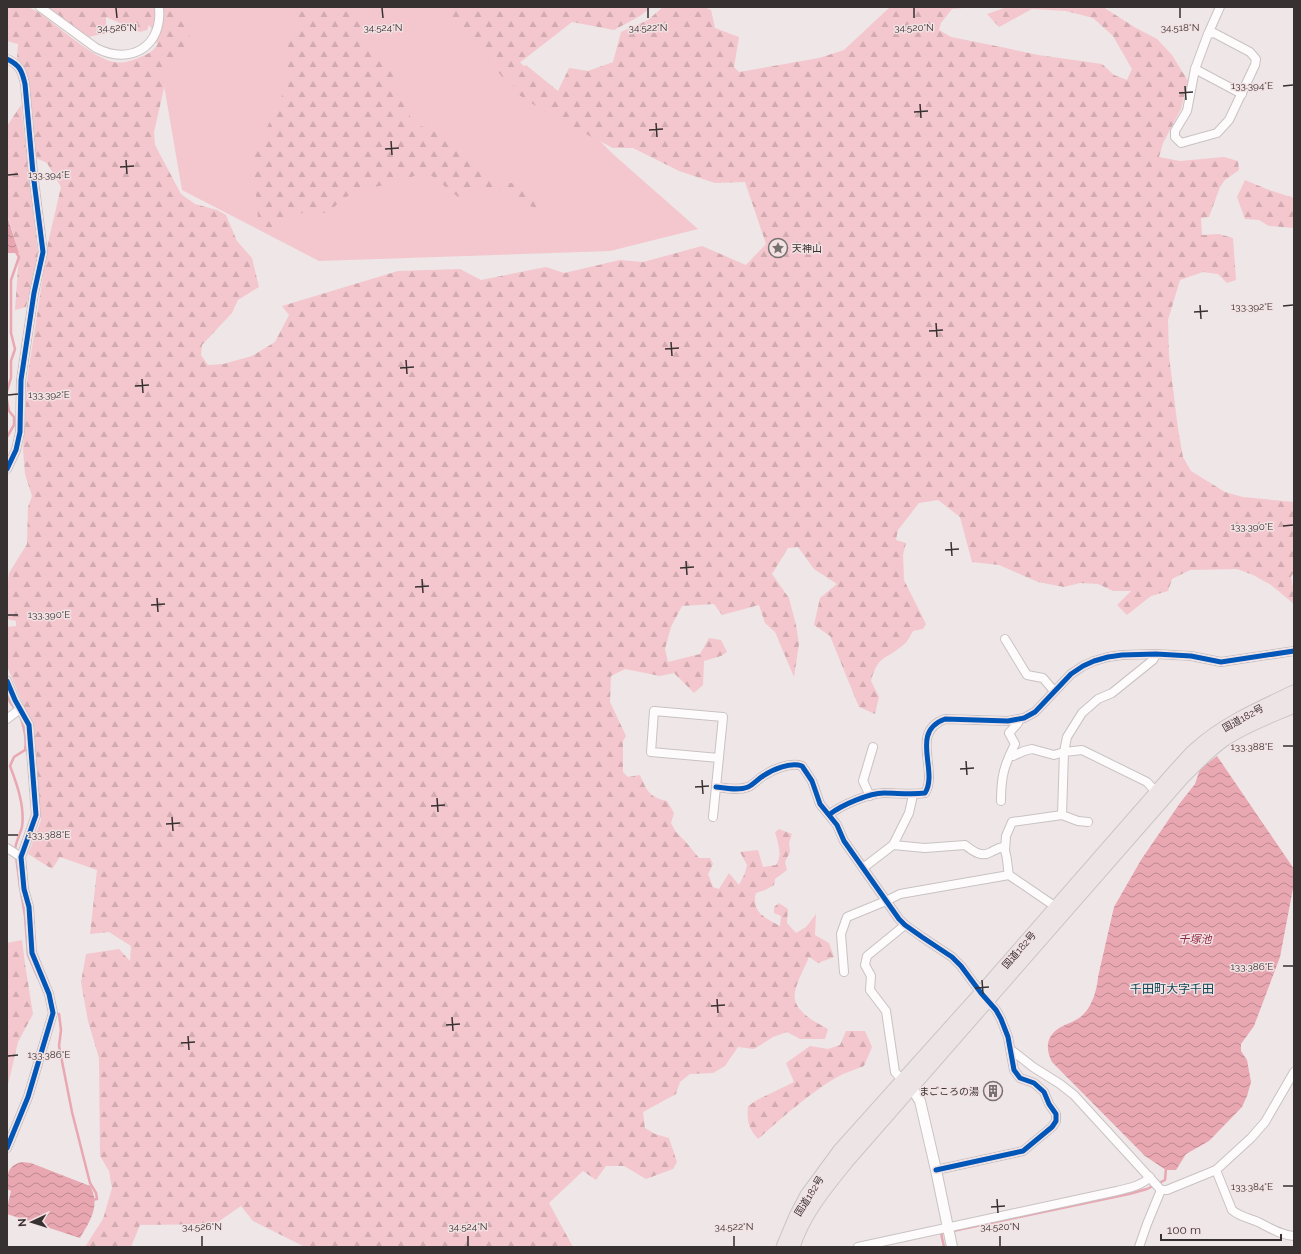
<svg xmlns="http://www.w3.org/2000/svg" width="1301" height="1254" font-family="Raleway,'Noto Sans JP',sans-serif">
	<style>
		.green { fill: #f3c7cd }
		.forest { fill: url(#forest-firs) }
		.water { fill: url(#water-waves) }
		.lines { fill: none; stroke-linecap: round; stroke-linejoin: round }
		.stream { stroke: #e9a7b2; stroke-width: 2.5 }
		.minor-casing { stroke: #c9c2c3; stroke-width: 10 }
		.tertiary-casing { stroke: #c9c2c3; stroke-width: 12 }
		.trunk-casing { stroke: #cac5c5; stroke-width: 15 }
		.minor { stroke: #fdfbfb; stroke-width: 8 }
		.tertiary { stroke: #fdfbfb; stroke-width: 10 }
		.trunk { stroke: #ede4e6; stroke-width: 13 }
		.cycleway-casing { stroke: #f3e2e4; stroke-width: 8 }
		.cycleway { stroke: #0057b8; stroke-width: 5 }
		.ticks { fill: none; stroke: #373132; stroke-width: 1.5 }
		.labels { text-anchor: middle; dominant-baseline: central; stroke-width: 3; stroke-linejoin: round; paint-order: stroke }
		.poi-label { font-size: 10px; fill: #373132; stroke: #f3e2e4; text-anchor: start }
		.street-label { font-size: 10px; fill: #373132; stroke: #f3e2e4 }
		.water-label { font-size: 11px; font-style: italic; fill: #8f2642; stroke: #f3e2e4 }
		.quarter-label { font-size: 12px; fill: #0c4553; stroke: #f3e2e4 }
		.ticks-label { font-size: 10px; text-anchor: middle; fill: #373132; stroke: #f3e2e4; stroke-width: 3; stroke-linejoin: round; paint-order: stroke }
	</style>
	<defs>
		<pattern id="forest-firs" width="22" height="20" patternUnits="userSpaceOnUse"><rect width="22" height="20" fill="#f3c7cd"/><path d="M5 1l3.5 6h-7zM16 11l3.5 6h-7z" fill="#d1abb0"/></pattern>
		<pattern id="water-waves" width="16" height="10" patternUnits="userSpaceOnUse"><rect width="16" height="10" fill="#e9a7b2"/><path d="M0 5q4-4 8 0t8 0" fill="none" stroke="#be8991"/></pattern>
	</defs>
	<rect width="100%" height="100%" fill="#efe6e7"/>
	<polygon class="green" points="136,7 464,7 614,155 698,229 610,251 319,261 182,190 155,33"/>
	<g class="forest">
		<path d="M 7,7 L 28,7 L 38,12 C 54,23 96,60 114,62 C 125,64 133,60 143,56 C 165,47 164,28 162,7 L 184,7 L 190,34 L 186,52 L 168,71 L 154,132 L 155,145 L 181,194 L 195,204 L 217,210 L 226,215 L 237,241 L 252,258 L 259,287 L 238,300 L 232,313 L 202,345 L 201,355 L 208,365 L 223,364 L 252,356 L 275,342 L 289,315 L 282,306 L 398,271 L 460,269 L 481,280 L 546,267 L 564,273 L 620,260 L 643,262 L 702,246 L 746,265 L 766,244 L 745,182 L 715,183 L 679,171 L 633,148 L 613,148 L 551,116 L 519,95 L 513,85 L 513,71 L 526,65 L 558,91 L 569,68 L 588,71 L 613,62 L 621,32 L 648,20 L 663,7 L 704,7 L 711,10 L 715,28 L 739,37 L 734,67 L 739,72 L 819,58 L 844,50 L 890,7 L 974,7 L 952,9 L 941,23 L 939,30 L 951,37 L 1006,48 L 1038,55 L 1102,64 L 1114,75 L 1127,80 L 1132,69 L 1113,36 L 1093,18 L 1066,11 L 1032,9 L 999,27 L 987,14 L 1007,7 L 1103,7 L 1136,28 L 1157,39 L 1172,55 L 1188,81 L 1181,109 L 1163,143 L 1159,157 L 1180,161 L 1224,157 L 1238,161 L 1239,170 L 1225,180 L 1220,187 L 1209,217 L 1201,218 L 1202,235 L 1219,234 L 1233,238 L 1236,280 L 1227,283 L 1218,274 L 1203,272 L 1180,280 L 1168,320 L 1169,356 L 1178,429 L 1183,457 L 1191,471 L 1225,492 L 1243,497 L 1294,502 L 1294,572 L 1291,577 L 1294,591 L 1294,604 L 1271,585 L 1253,575 L 1237,569 L 1190,570 L 1172,579 L 1168,591 L 1151,596 L 1127,615 L 1117,605 L 1131,591 L 1113,591 L 1098,584 L 1080,583 L 1064,587 L 1038,582 L 999,565 L 972,562 L 960,517 L 938,500 L 919,503 L 898,530 L 896,540 L 906,543 L 903,555 L 904,580 L 926,624 L 923,629 L 913,631 C 910,636 907,643 902,646 C 884,661 878,655 871,681 L 879,697 L 875,714 L 859,707 L 830,636 L 814,625 L 820,598 L 837,584 L 814,569 L 798,547 L 788,548 L 772,574 L 789,598 L 796,625 L 799,644 L 794,677 L 775,632 L 765,623 L 759,605 L 722,615 L 714,604 L 682,606 L 671,627 L 665,649 L 668,662 L 700,654 L 709,638 L 721,640 L 727,652 L 721,656 L 704,661 L 703,685 L 694,693 L 674,673 L 660,676 L 625,669 L 611,676 L 610,702 L 626,736 L 623,741 L 623,772 L 628,777 L 640,775 C 647,791 649,797 667,801 L 674,813 L 671,823 L 676,832 L 685,841 L 699,858 L 710,858 L 713,864 L 708,874 L 713,887 L 719,889 L 729,873 L 739,885 L 745,873 L 747,865 L 740,852 L 758,850 L 763,867 L 776,865 C 783,855 778,844 775,832 L 779,829 L 792,834 L 789,843 L 790,852 L 785,862 L 787,870 L 775,879 L 774,885 L 765,890 L 756,893 C 751,912 765,918 780,926 L 781,916 L 774,913 L 774,907 L 779,903 L 788,909 L 787,923 L 796,933 L 806,927 L 816,914 L 815,935 L 829,943 L 834,957 L 818,963 L 809,957 C 804,969 797,981 795,992 C 791,1010 815,1022 828,1029 L 825,1039 L 800,1039 L 787,1032 L 773,1037 L 754,1049 L 738,1047 L 725,1066 L 713,1073 L 690,1074 L 680,1082 L 676,1094 L 643,1112 L 645,1128 L 655,1134 L 669,1138 L 677,1162 L 673,1169 L 646,1179 L 624,1166 L 606,1166 L 596,1180 L 583,1171 L 549,1203 L 573,1247 L 305,1247 L 253,1221 L 241,1206 L 215,1224 L 140,1225 L 131,1247 L 85,1247 L 103,1219 L 112,1188 L 109,1171 L 100,1156 L 99,1058 L 88,1021 L 81,982 L 86,954 L 119,949 L 130,961 L 131,946 L 109,932 L 90,934 L 97,870 L 60,857 L 52,869 L 28,854 L 41,820 L 31,724 L 7,666 L 7,627 L 16,626 L 16,621 L 7,619 L 7,592 L 9,573 L 27,544 L 28,507 L 32,496 L 25,474 L 23,449 L 27,380 L 48,243 L 61,187 L 47,163 L 36,158 L 24,70 L 17,58 L 18,44 L 7,41 Z"/>
		<polygon points="46,7 153,7 154,12 147,30 140,32 106,17 106,33 89,37"/>
		<polygon points="300,7 321,7 298,25 295,23"/>
		<path d="M 329,7 L 360,7 C 360,24 364,39 370,54 L 389,63 L 407,110 L 415,126 L 427,127 L 458,147 L 492,180 L 512,183 L 536,193 L 542,210 L 532,207 L 509,192 L 492,191 L 477,183 L 458,197 L 432,176 L 418,175 L 384,185 L 361,190 L 346,197 L 327,213 L 307,212 L 289,216 L 266,233 L 258,222 L 257,200 L 250,163 L 282,96 L 288,45 L 297,30 Z"/>
		<polygon points="443,7 651,7 640,16 614,30 572,22 509,71 504,79"/>
		<polygon points="21,105 38,255 26,307 15,310 19,253 7,214 7,126"/>
		<polygon points="1245,180 1269,190 1294,198 1294,228 1269,226 1259,220 1245,219 1237,197"/>
		<polygon points="22,940 25,964 33,1014 18,1042 7,1089 7,943"/>
		<path d="M 846,1031 L 865,1031 L 872,1047 L 864,1066 C 857,1069 850,1071 843,1074 C 814,1089 783,1117 758,1139 C 748,1127 747,1122 748,1106 L 757,1100 L 794,1082 L 786,1063 L 810,1046 L 828,1049 L 840,1045 Z"/>
	</g>
	<g class="water">
		<polygon points="7,214 8,219 19,253 7,253"/>
		<path d="M 1217,756 L 1294,869 L 1294,883 L 1280,957 L 1254,1026 L 1241,1044 L 1241,1051 L 1247,1060 L 1251,1082 L 1247,1096 L 1242,1107 L 1209,1141 L 1186,1154 L 1176,1170 L 1166,1170 L 1145,1156 L 1052,1062 C 1044,1046 1047,1033 1065,1025 C 1069,1023 1075,1021 1079,1018 C 1091,1010 1097,991 1098,977 L 1114,907 L 1141,860 L 1180,803 L 1195,784 L 1200,769 Z"/>
		<path d="M 22,1162 L 31,1163 L 90,1186 C 101,1205 90,1221 80,1238 L 7,1214 L 7,1208 L 11,1191 L 7,1189 C 7,1176 6,1166 22,1162 Z"/>
	</g>
	<g class="lines">
		<g class="stream">
			<polyline points="7,391 11,378 11,361 15,349 11,333 11,280 19,257 16,252"/>
			<polyline points="7,400 9,411 14,417 14,425 7,437"/>
			<polyline points="7,694 10,702 16,710"/>
			<path d="M 15,851 C 15,843 20,835 22,827 C 25,807 17,784 10,766 L 14,757 L 25,750 C 27,738 24,729 21,718"/>
			<polyline points="16,856 20,887"/>
			<polyline points="21,892 25,916 28,955 38,978"/>
			<polyline points="59,1014 61,1030 59,1046 72,1112 90,1183 96,1193 97,1199 91,1200"/>
			<polyline points="953,1231 1129,1194 1147,1189 1165,1180 1166,1168"/>
			<polyline points="943,1233 941,1233 944,1247"/>
		</g>
		<g class="minor-casing">
			<g id="minor">
				<path d="M 40,7 L 96,48 C 131,66 163,46 159,7"/>
				<polyline points="1208,34 1214,33 1250,52 1256,59 1255,65 1229,120 1217,133 1181,143 1175,137 1175,131 1187,111 1195,69 1208,34 1220,7"/>
				<path d="M 7,59 C 20,65 22,71 25,84 L 33,173 L 43,252 L 34,293 L 21,380 L 20,432 L 16,450 L 7,469"/>
				<polyline points="1195,69 1242,94"/>
				<polyline points="1005,639 1027,675 1043,678 1054,691"/>
				<polyline points="7,681 15,700 29,725 36,815 21,857 24,889 29,907 32,953 49,994 53,1013 28,1097 7,1148"/>
				<polyline points="7,719 20,709"/>
				<polyline points="1010,755 1013,756 1024,751 1032,749 1054,755 1064,752 1067,737 1082,713 1098,699 1112,693 1153,660 1156,654"/>
				<path d="M 716,787 C 726,788 738,791 748,787 C 753,785 758,779 763,776 C 773,769 791,762 802,766 L 812,781 L 820,804 L 837,825 L 844,841 L 899,919 L 905,925 L 922,937 L 952,957 L 961,966 L 981,993 L 996,1010 L 1001,1019 L 1008,1037 L 1014,1070 L 1020,1078 L 1034,1083 L 1044,1092 L 1049,1104 L 1056,1114 L 1056,1121 L 1052,1127 L 1023,1151 L 936,1170"/>
				<polyline points="870,796 863,781 873,747"/>
				<path d="M 1001,801 C 1001,776 1004,766 1015,744 L 1009,733 L 1018,723 L 1018,720"/>
				<path d="M 830,814 C 842,805 869,793 884,793 C 898,793 911,795 925,793 C 939,771 909,732 945,719 L 1008,721 L 1024,718 L 1035,712 L 1071,674 L 1083,666 L 1094,661 L 1108,657 L 1122,655 L 1156,654 L 1191,656 L 1221,662 L 1294,651"/>
				<polyline points="1062,815 1064,752 1082,750 1147,782 1156,792"/>
				<polyline points="713,817 723,717 654,711 651,752 719,758"/>
				<path d="M 893,845 L 925,848 L 965,845 C 973,851 981,858 991,852 C 995,850 998,848 1003,847 C 1008,853 1007,867 1009,875 L 1056,907"/>
				<polyline points="7,848 21,857"/>
				<polyline points="1005,850 1006,836 1012,822 1062,815 1078,821 1088,822"/>
				<polyline points="863,868 893,845 909,813 913,795"/>
				<polyline points="844,972 841,934 847,917 886,901 900,894 1009,875"/>
				<polyline points="1010,1049 1033,1067 1060,1084 1074,1095 1161,1190 1167,1190 1216,1170 1251,1138 1265,1122 1294,1072"/>
				<polyline points="903,1081 895,1072 886,1011 870,990 871,976 865,965 867,956 905,925"/>
				<path d="M 1216,1170 L 1232,1210 C 1240,1217 1249,1218 1258,1222 C 1270,1228 1281,1235 1294,1236"/>
				<path d="M 858,1247 L 1117,1191 C 1129,1188 1141,1186 1150,1177"/>
				<polyline points="1139,1247 1147,1224 1161,1190"/>
			</g>
		</g>
		<g class="tertiary-casing">
			<polyline id="tertiary" points="906,1083 912,1088 920,1101 936,1170 952,1247"/>
		</g>
		<g class="trunk-casing">
			<g id="trunk">
				<path d="M 783,1247 L 796,1216 L 807,1195 L 840,1150 L 981,993 L 1175,771 C 1182,764 1188,756 1196,749 C 1223,724 1260,708 1294,692"/>
				<path d="M 793,1247 C 804,1213 827,1186 849,1159 L 1182,778 C 1195,765 1209,750 1225,739 C 1246,725 1271,716 1294,706"/>
			</g>
		</g>
		<use href="#minor" class="minor"/>
		<use href="#tertiary" class="tertiary"/>
		<use href="#trunk" class="trunk"/>
		<g class="cycleway-casing">
			<g id="cycleway">
				<path d="M 7,59 C 20,65 22,71 25,84 L 33,173 L 43,252 L 34,293 L 21,380 L 20,432 L 16,450 L 7,469"/>
				<polyline points="7,681 15,700 29,725 36,815 21,857 24,889 29,907 32,953 49,994 53,1013 28,1097 7,1148"/>
				<path d="M 716,787 C 726,788 738,791 748,787 C 753,785 758,779 763,776 C 773,769 791,762 802,766 L 812,781 L 820,804 L 837,825 L 844,841 L 899,919 L 905,925 L 922,937 L 952,957 L 961,966 L 981,993 L 996,1010 L 1001,1019 L 1008,1037 L 1014,1070 L 1020,1078 L 1034,1083 L 1044,1092 L 1049,1104 L 1056,1114 L 1056,1121 L 1052,1127 L 1023,1151 L 936,1170"/>
				<path d="M 830,814 C 842,805 869,793 884,793 C 898,793 911,795 925,793 C 939,771 909,732 945,719 L 1008,721 L 1024,718 L 1035,712 L 1071,674 L 1083,666 L 1094,661 L 1108,657 L 1122,655 L 1156,654 L 1191,656 L 1221,662 L 1294,651"/>
			</g>
		</g>
		<use href="#cycleway" class="cycleway"/>
	</g>
	<path class="ticks" d="M 116,8 L 117,18M 382,8 L 383,18M 648,8 L 648,18M 914,8 L 914,18M 1180,8 L 1180,18M 1185,86 L 1186,100M 1283,86 L 1293,85M 1179,93 L 1193,92M 920,104 L 921,118M 914,112 L 928,111M 656,123 L 657,137M 649,130 L 663,129M 391,141 L 392,155M 385,149 L 399,148M 126,160 L 127,174M 120,167 L 134,166M 8,175 L 18,174M 1200,305 L 1201,319M 1283,306 L 1293,305M 1194,312 L 1208,311M 936,323 L 937,337M 929,331 L 943,330M 671,342 L 672,356M 665,349 L 679,348M 406,360 L 407,374M 400,368 L 414,367M 142,379 L 143,393M 135,386 L 149,385M 8,395 L 18,394M 1283,526 L 1293,525M 951,542 L 952,556M 945,550 L 959,549M 686,561 L 687,575M 680,568 L 694,567M 422,579 L 423,593M 415,587 L 429,586M 157,598 L 158,612M 151,605 L 165,604M 8,615 L 18,615M 1283,746 L 1293,746M 966,761 L 967,775M 960,769 L 974,768M 702,780 L 703,794M 695,787 L 709,786M 437,798 L 438,812M 431,806 L 445,805M 172,817 L 173,831M 166,824 L 180,823M 8,835 L 18,835M 1283,966 L 1293,966M 982,980 L 983,994M 975,988 L 989,987M 717,999 L 718,1013M 711,1006 L 725,1005M 452,1017 L 453,1031M 446,1025 L 460,1024M 188,1036 L 189,1050M 181,1043 L 195,1042M 8,1056 L 18,1055M 1283,1186 L 1293,1186M 997,1199 L 998,1213M 991,1207 L 1005,1206M 202,1236 L 202,1246M 468,1236 L 468,1246M 734,1236 L 734,1246M 1000,1236 L 1000,1246"/>
	<defs>
		<g id="sight-ring" transform="scale(1)"><circle r="9.5" fill="#f3e2e4" stroke="#777071" stroke-width="1.5"/><path d="M0-6L1.8-2.2L6-1.7L2.9 1.2L3.7 5.4L0 3.3L-3.7 5.4L-2.9 1.2L-6-1.7L-1.8-2.2Z" fill="#777071"/></g>
		<g id="building-ring" transform="scale(1)"><circle r="9.5" fill="#f3e2e4" stroke="#777071" stroke-width="1.5"/><path d="M-4-6H4V6H1V3H-1V6H-4ZM-2.5-4.3h1.7v1.8h-1.7ZM.8-4.3h1.7v1.8H.8ZM-2.5-1h1.7V.8h-1.7ZM.8-1h1.7V.8H.8Z" fill="#777071"/></g>
	</defs>
	<g fill-rule="evenodd">
		<use href="#sight-ring" x="778" y="248"/>
		<use href="#building-ring" x="993" y="1091"/>
	</g>
	<g class="labels">
		<g class="poi-label">
			<text x="792" y="248">天神山</text>
			<text x="979" y="1091" text-anchor="end">まごころの湯</text>
		</g>
		<g class="street-label">
			<text transform="translate(1243 718) rotate(-29)">国道182号</text>
			<text transform="translate(1019 950) rotate(-49)">国道182号</text>
			<text transform="translate(809 1196) rotate(-58)">国道182号</text>
		</g>
		<g class="water-label">
			<text x="1195" y="939">千塚池</text>
		</g>
		<g class="quarter-label">
			<text x="1172" y="989">千田町大字千田</text>
		</g>
	</g>
	<g class="ticks-label">
		<text x="117" y="31">34.526°N</text>
		<text x="383" y="31">34.524°N</text>
		<text x="648" y="31">34.522°N</text>
		<text x="914" y="31">34.520°N</text>
		<text x="1180" y="31">34.518°N</text>
		<text x="1252" y="89">133.394°E</text>
		<text x="49" y="178">133.394°E</text>
		<text x="1252" y="310">133.392°E</text>
		<text x="49" y="398">133.392°E</text>
		<text x="1252" y="530">133.390°E</text>
		<text x="49" y="618">133.390°E</text>
		<text x="1252" y="750">133.388°E</text>
		<text x="49" y="838">133.388°E</text>
		<text x="1252" y="970">133.386°E</text>
		<text x="49" y="1058">133.386°E</text>
		<text x="1252" y="1190">133.384°E</text>
		<text x="202" y="1230">34.526°N</text>
		<text x="468" y="1230">34.524°N</text>
		<text x="734" y="1230">34.522°N</text>
		<text x="1000" y="1230">34.520°N</text>
	</g>
	<rect width="1301" height="1254" fill="none" stroke="#373132" stroke-width="16"/>
	<g transform="translate(32 1222) rotate(266)" stroke="#f3e2e4" stroke-width="3" paint-order="stroke">
	<path d="M0-3L7 15L0 10L-7 15Z" fill="#373132"/>
	<text y="-6" font-size="11" font-weight="bold" text-anchor="middle" fill="#373132">N</text>
	</g>
	<path d="M1161 1234v6h120v-6" fill="none" stroke="#373132" stroke-width="2"/>
	<text x="1167" y="1234" font-size="12" fill="#373132" stroke="#f3e2e4" stroke-width="3" paint-order="stroke">100 m</text>
</svg>
